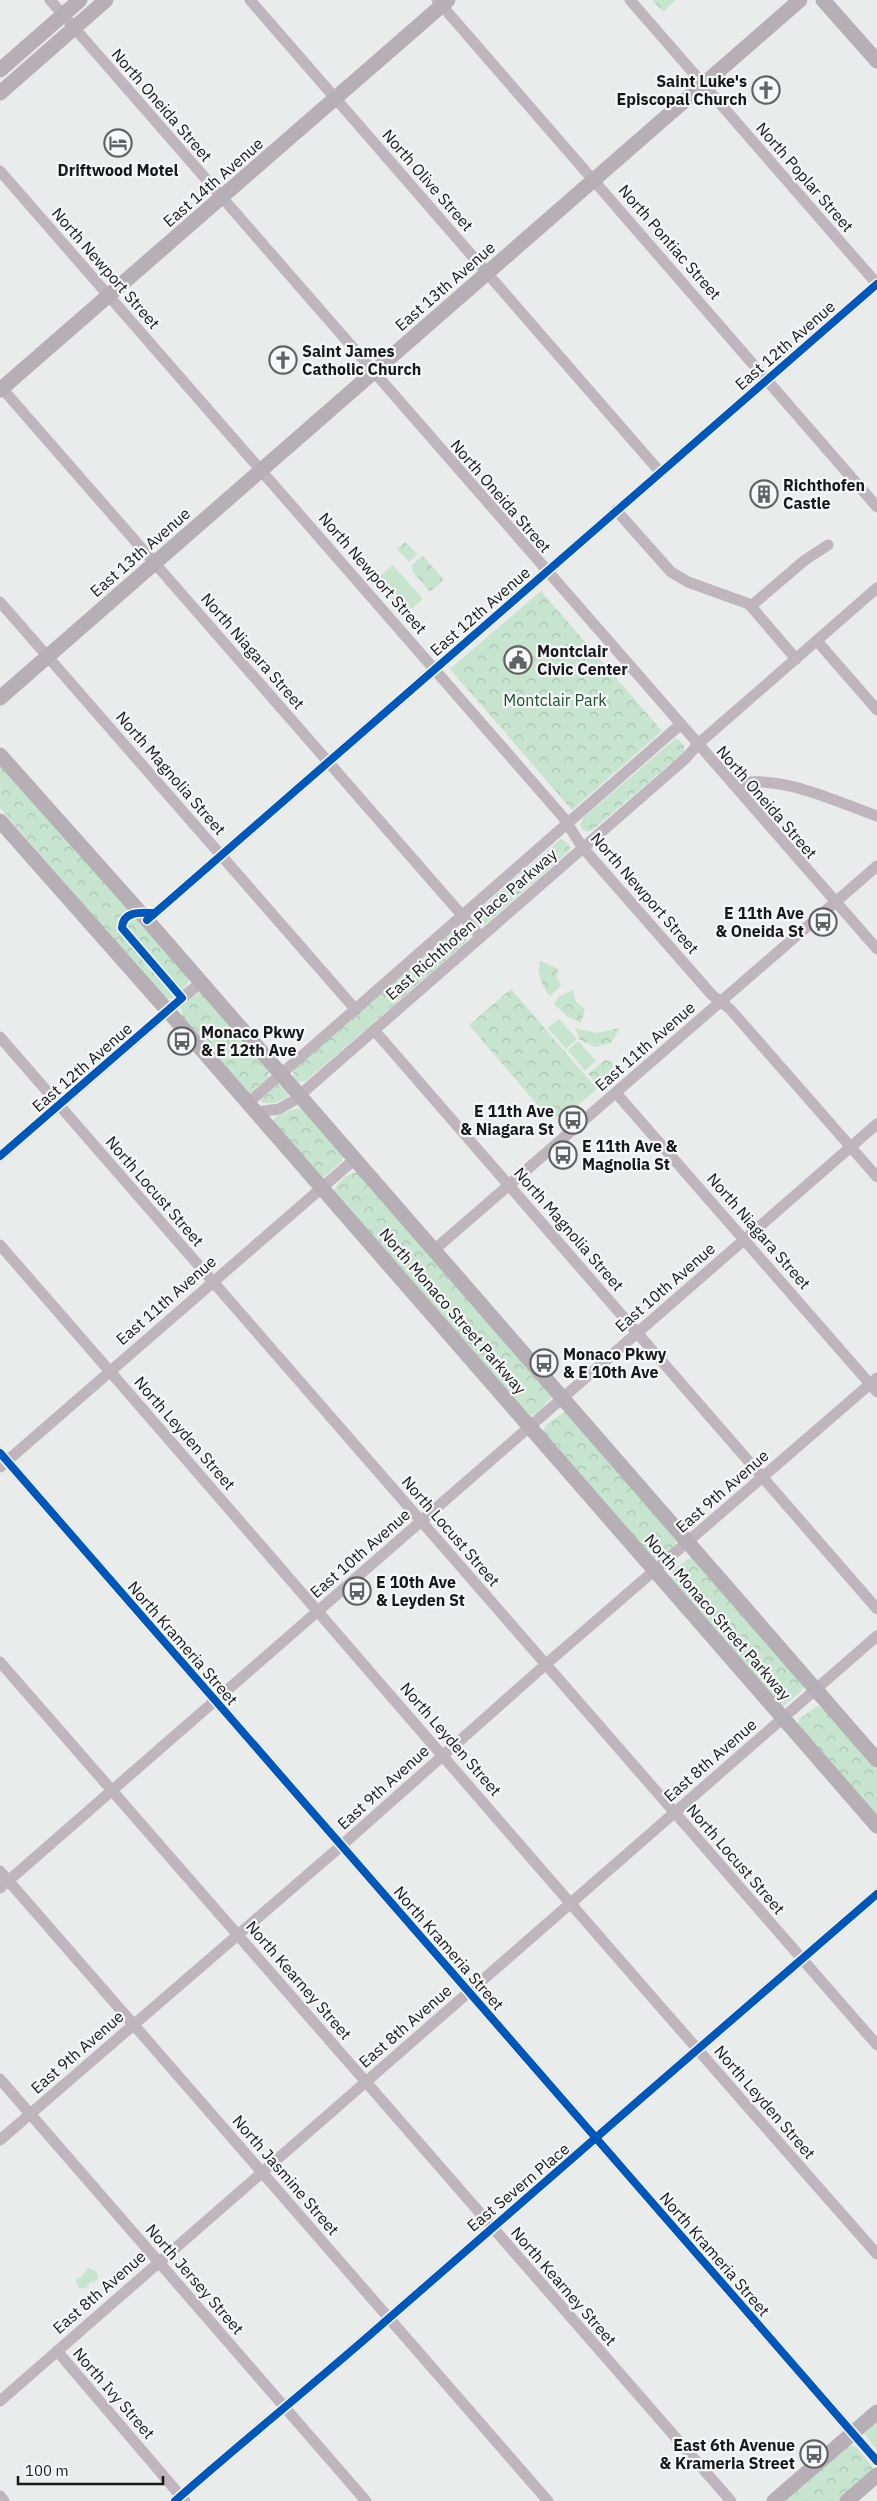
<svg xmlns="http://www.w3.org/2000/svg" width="877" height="2501" font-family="'IBM Plex Sans',sans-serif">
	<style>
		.grass { fill: #c7e4ce }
		.park { fill: url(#park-crowns) }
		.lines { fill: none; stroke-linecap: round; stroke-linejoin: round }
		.minor { stroke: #bfb5bc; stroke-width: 11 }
		.major { stroke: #b7afb6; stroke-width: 15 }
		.cycleway-casing { stroke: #f6f8fa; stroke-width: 11 }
		.cycleway { stroke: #0057b8; stroke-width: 8 }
		.labels { text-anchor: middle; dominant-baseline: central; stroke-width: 4.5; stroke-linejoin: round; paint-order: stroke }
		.poi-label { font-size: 16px; font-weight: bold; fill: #181819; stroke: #f6f8fa; text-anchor: start }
		.street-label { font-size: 16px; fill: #181819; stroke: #f6f8fa }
		.park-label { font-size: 16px; fill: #1c4f2e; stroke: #f6f8fa }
	</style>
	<defs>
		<pattern id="park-crowns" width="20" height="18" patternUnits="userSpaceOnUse" patternTransform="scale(1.25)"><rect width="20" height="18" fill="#c7e4ce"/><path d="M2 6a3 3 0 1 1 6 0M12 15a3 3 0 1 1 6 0" fill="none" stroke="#aac3b0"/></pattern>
	</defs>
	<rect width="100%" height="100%" fill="#eaebeb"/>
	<g class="grass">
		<polygon points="393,565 423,599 405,614 375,580"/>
		<polygon points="559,1019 577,1039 566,1049 548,1028"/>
		<polygon points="578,1041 596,1061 585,1071 568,1050"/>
		<polygon points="89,2268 97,2272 98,2278 93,2283 91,2281 86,2288 79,2288 76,2282 77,2276 79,2279 87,2271 85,2270"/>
	</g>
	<g class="park">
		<polygon points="652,0 676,0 663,12"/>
		<polygon points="405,542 417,554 409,562 397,549"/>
		<polygon points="423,556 444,580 430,592 412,571 412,565"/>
		<polygon points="541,591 662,731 572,810 450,669"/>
		<polygon points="676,738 684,745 684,752 595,828 588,832 583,830 580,825 583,818"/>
		<path d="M 0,763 L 189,978 C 189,987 178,997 170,999 L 162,995 L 0,808 Z"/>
		<polygon points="561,839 569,844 570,849 567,853 488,922 483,925 478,923 475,919 478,910"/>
		<polygon points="459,928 467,935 465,943 306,1081 297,1082 293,1075 294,1069 454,930"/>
		<path d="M 541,961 L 558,969 L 557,976 L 561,986 L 550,996 C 543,989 535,970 541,961 Z"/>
		<polygon points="511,989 597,1089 564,1117 548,1117 469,1025"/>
		<polygon points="573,990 576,1002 585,1009 581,1023 568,1017 554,1004 560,996"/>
		<polygon points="199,992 203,994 269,1071 268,1078 249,1094 182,1016 181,1007"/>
		<polygon points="575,1028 596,1033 620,1028 611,1043 595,1047 580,1040"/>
		<polygon points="605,1060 611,1061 618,1069 598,1086 588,1074"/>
		<polygon points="278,1084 288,1094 287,1097 275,1103 262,1103 260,1100"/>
		<polygon points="297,1108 304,1110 343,1155 342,1161 324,1177 321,1177 273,1121 276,1116"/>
		<path d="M 357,1172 L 552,1397 L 537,1413 L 530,1416 L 334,1191 C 337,1182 348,1173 357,1172 Z"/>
		<path d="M 564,1412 L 567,1412 L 677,1539 C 675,1548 664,1557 655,1560 L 543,1431 L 546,1425 Z"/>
		<polygon points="691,1557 804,1685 802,1691 783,1706 781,1707 671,1578 673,1570"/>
		<polygon points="817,1706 824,1710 877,1770 877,1818 798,1726 799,1719"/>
		<polygon points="877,2419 877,2450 864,2433"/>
		<polygon points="850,2445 856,2447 874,2469 841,2501 786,2501"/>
	</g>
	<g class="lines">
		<g class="minor">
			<polyline points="50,0 877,949"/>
			<polyline points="250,0 660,472"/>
			<polyline points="437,0 877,507"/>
			<polyline points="630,0 877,284"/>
			<polyline points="0,171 563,817 583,848 712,995 730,1009 877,1177"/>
			<polyline points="0,386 481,937"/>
			<polyline points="616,510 671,572 688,582 749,604 796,659"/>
			<polyline points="0,602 356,1010"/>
			<polyline points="751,606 805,560 828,545"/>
			<polyline points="817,641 877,710"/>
			<path d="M 733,784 C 782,774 831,800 877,816"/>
			<polyline points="147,920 877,284"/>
			<polyline points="374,1030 877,1609"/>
			<polyline points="0,1037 877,2045"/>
			<polyline points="616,1093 877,1392"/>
			<polyline points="248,1103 681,724"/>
			<polyline points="256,1112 279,1109 293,1101 686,758 698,744 877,588"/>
			<polyline points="0,1156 201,982"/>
			<path d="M 0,1245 C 293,1581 582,1920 877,2254"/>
			<polyline points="434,1250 877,866"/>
			<polyline points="0,1453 877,2461"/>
			<polyline points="0,1467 355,1159"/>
			<polyline points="0,1662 731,2501"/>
			<polyline points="0,1871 548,2501"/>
			<polyline points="0,1888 877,1124"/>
			<polyline points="0,2079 366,2501"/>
			<polyline points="0,2140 341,1846 545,1665 877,1378"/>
			<polyline points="57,2351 185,2501"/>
			<polyline points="0,2401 877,1636"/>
			<polyline points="0,2496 4,2501"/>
			<path d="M 175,2501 C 245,2439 318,2381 388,2319 C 550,2177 714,2035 877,1894"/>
		</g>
		<g class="major">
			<polyline points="823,0 877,61"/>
			<polyline points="0,70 80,0"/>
			<polyline points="0,93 106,0"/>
			<polyline points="0,390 448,0"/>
			<polyline points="0,698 800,0"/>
			<polyline points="0,755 147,920 877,1760"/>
			<polyline points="0,821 168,1011 877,1826"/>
			<polyline points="774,2501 877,2412"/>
			<polyline points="847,2501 877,2475"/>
		</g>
		<g class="cycleway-casing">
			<g id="cycleway">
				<polyline points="147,920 877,284"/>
				<path d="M 0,1156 L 182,998 L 122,928 C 123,910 142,913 154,913"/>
				<polyline points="0,1453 877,2461"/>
				<path d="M 175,2501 C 245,2439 318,2381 388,2319 C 550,2177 714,2035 877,1894"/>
			</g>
		</g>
		<use href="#cycleway" class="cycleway"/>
	</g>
	<defs>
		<g id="church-ring" transform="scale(1.4375)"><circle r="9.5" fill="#f6f8fa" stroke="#626262" stroke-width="1.5"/><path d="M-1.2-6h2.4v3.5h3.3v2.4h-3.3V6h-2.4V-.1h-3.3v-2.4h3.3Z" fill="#626262"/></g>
		<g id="hotel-ring" transform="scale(1.4375)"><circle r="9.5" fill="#f6f8fa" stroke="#626262" stroke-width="1.5"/><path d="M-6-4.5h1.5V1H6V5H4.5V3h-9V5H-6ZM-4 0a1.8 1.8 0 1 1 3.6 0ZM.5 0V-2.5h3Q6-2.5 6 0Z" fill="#626262"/></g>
		<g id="building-ring" transform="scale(1.4375)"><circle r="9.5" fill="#f6f8fa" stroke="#626262" stroke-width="1.5"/><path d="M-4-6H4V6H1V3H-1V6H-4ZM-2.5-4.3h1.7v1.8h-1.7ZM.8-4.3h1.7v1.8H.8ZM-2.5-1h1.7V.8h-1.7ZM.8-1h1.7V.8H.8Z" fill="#626262"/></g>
		<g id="civic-ring" transform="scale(1.4375)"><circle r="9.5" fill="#f6f8fa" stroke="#626262" stroke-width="1.5"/><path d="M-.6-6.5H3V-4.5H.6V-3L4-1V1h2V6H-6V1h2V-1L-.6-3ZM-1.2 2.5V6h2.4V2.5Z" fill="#626262"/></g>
		<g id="bus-ring" transform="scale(1.4375)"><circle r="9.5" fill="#f6f8fa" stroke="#626262" stroke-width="1.5"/><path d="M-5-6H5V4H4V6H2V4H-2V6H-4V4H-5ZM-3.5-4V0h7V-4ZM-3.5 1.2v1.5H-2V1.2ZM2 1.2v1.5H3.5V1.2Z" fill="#626262"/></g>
	</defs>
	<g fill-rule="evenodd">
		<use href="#church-ring" x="766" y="90"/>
		<use href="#hotel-ring" x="118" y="143"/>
		<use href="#church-ring" x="283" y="360"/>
		<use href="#building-ring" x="764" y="494"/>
		<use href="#civic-ring" x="518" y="660"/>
		<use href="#bus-ring" x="823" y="922"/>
		<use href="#bus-ring" x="182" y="1041"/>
		<use href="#bus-ring" x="573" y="1120"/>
		<use href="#bus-ring" x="563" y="1155"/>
		<use href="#bus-ring" x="544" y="1363"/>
		<use href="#bus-ring" x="357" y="1591"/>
		<use href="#bus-ring" x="814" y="2454"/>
	</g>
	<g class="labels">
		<g class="poi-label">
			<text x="747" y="81" text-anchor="end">Saint Luke's<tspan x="747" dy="18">Episcopal Church</tspan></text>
			<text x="118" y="170" text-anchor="middle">Driftwood Motel</text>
			<text x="302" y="351">Saint James<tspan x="302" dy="18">Catholic Church</tspan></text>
			<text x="783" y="485">Richthofen<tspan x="783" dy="18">Castle</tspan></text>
			<text x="537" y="651">Montclair<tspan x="537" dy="18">Civic Center</tspan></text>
			<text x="804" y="913" text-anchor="end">E 11th Ave<tspan x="804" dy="18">&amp; Oneida St</tspan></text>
			<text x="201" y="1032">Monaco Pkwy<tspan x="201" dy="18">&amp; E 12th Ave</tspan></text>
			<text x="554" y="1111" text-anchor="end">E 11th Ave<tspan x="554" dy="18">&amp; Niagara St</tspan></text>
			<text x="582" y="1146">E 11th Ave &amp;<tspan x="582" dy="18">Magnolia St</tspan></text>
			<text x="563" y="1354">Monaco Pkwy<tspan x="563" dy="18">&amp; E 10th Ave</tspan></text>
			<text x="376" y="1582">E 10th Ave<tspan x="376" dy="18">&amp; Leyden St</tspan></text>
			<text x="795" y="2445" text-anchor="end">East 6th Avenue<tspan x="795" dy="18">&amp; Krameria Street</tspan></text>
		</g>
		<g class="street-label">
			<text transform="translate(162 105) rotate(49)">North Oneida Street</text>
			<text transform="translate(805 177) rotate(49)">North Poplar Street</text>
			<text transform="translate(428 180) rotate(49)">North Olive Street</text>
			<text transform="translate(213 182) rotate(-41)">East 14th Avenue</text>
			<text transform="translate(670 242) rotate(49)">North Pontiac Street</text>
			<text transform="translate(106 268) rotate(49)">North Newport Street</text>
			<text transform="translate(445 286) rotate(-41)">East 13th Avenue</text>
			<text transform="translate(785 345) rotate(-41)">East 12th Avenue</text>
			<text transform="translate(501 496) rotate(49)">North Oneida Street</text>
			<text transform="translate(140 552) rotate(-41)">East 13th Avenue</text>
			<text transform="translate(373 573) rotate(49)">North Newport Street</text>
			<text transform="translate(480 611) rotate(-41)">East 12th Avenue</text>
			<text transform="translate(253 651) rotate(49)">North Niagara Street</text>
			<text transform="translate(171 773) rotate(49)">North Magnolia Street</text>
			<text transform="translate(767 802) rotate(49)">North Oneida Street</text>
			<text transform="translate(645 893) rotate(49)">North Newport Street</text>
			<text transform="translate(471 924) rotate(-41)">East Richthofen Place Parkway</text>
			<text transform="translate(645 1046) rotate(-41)">East 11th Avenue</text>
			<text transform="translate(82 1067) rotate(-41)">East 12th Avenue</text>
			<text transform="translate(155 1191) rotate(49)">North Locust Street</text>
			<text transform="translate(569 1229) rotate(49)">North Magnolia Street</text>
			<text transform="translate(759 1231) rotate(49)">North Niagara Street</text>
			<text transform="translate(665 1287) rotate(-41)">East 10th Avenue</text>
			<text transform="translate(166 1300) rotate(-41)">East 11th Avenue</text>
			<text transform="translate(453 1311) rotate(49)">North Monaco Street Parkway</text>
			<text transform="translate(185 1433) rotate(49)">North Leyden Street</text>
			<text transform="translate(722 1491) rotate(-41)">East 9th Avenue</text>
			<text transform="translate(451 1531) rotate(49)">North Locust Street</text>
			<text transform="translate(360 1553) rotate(-41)">East 10th Avenue</text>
			<text transform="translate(718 1617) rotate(49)">North Monaco Street Parkway</text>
			<text transform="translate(183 1643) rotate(49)">North Krameria Street</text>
			<text transform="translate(451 1739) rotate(49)">North Leyden Street</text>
			<text transform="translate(710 1760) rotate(-41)">East 8th Avenue</text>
			<text transform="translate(383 1787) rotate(-42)">East 9th Avenue</text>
			<text transform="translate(736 1859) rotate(49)">North Locust Street</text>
			<text transform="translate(449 1948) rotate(49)">North Krameria Street</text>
			<text transform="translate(299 1980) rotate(49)">North Kearney Street</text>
			<text transform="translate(405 2026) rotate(-41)">East 8th Avenue</text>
			<text transform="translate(77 2052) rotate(-41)">East 9th Avenue</text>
			<text transform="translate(765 2102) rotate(49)">North Leyden Street</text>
			<text transform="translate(286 2175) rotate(49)">North Jasmine Street</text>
			<text transform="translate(518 2187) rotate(-40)">East Severn Place</text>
			<text transform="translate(715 2254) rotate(49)">North Krameria Street</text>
			<text transform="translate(195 2279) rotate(49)">North Jersey Street</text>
			<text transform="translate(564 2286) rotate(49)">North Kearney Street</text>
			<text transform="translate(99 2292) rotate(-41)">East 8th Avenue</text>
			<text transform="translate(114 2393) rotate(49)">North Ivy Street</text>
		</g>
		<g class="park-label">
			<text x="555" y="700">Montclair Park</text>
		</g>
	</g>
	<path d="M18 2476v8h145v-8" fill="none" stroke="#181819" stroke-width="2.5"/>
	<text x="25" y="2476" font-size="15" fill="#181819" stroke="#f6f8fa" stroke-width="4" paint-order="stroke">100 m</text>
</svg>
